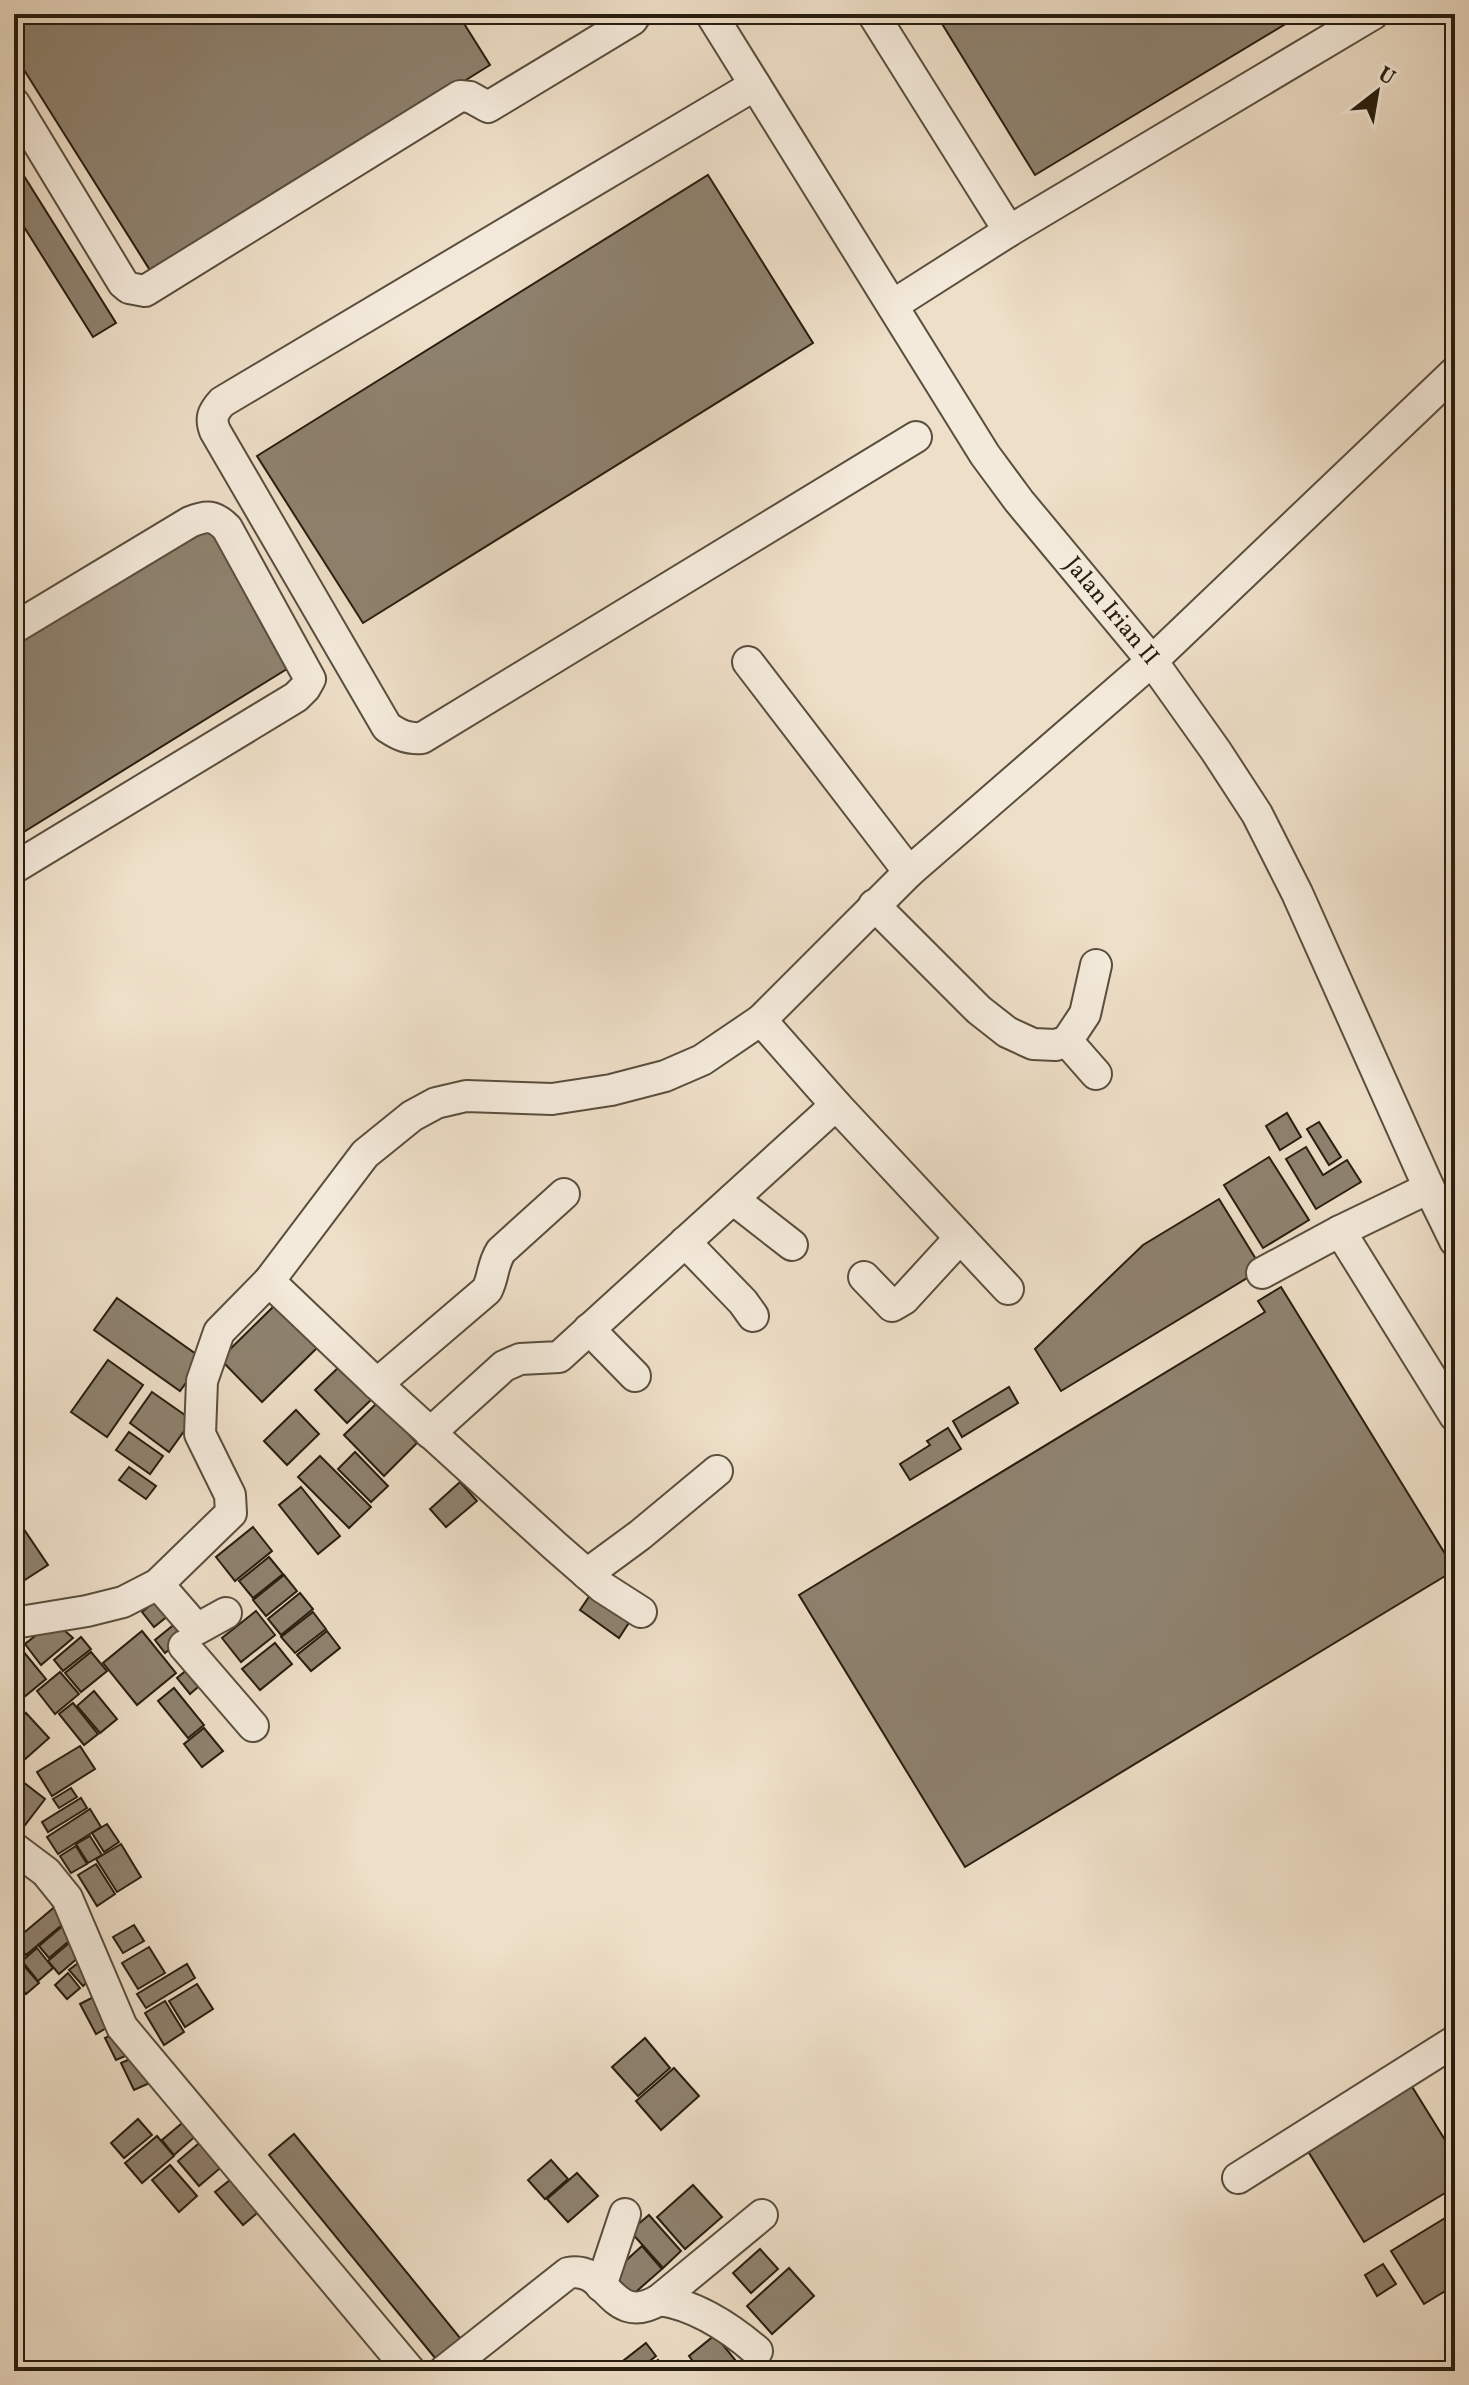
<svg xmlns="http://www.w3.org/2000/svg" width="1469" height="2385" font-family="Vollkorn,serif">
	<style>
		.building { fill: #8e826f; stroke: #271d0f; stroke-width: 2 }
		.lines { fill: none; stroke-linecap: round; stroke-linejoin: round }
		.minor-casing { stroke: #594e3d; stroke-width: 34 }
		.minor { stroke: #f4eadb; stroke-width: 30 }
		.labels { text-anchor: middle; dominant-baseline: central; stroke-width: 7; stroke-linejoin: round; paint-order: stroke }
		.street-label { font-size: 24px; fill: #271d0f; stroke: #f4eadb }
	</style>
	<rect width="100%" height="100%" fill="#eedfc8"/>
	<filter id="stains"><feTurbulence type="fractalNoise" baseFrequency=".0025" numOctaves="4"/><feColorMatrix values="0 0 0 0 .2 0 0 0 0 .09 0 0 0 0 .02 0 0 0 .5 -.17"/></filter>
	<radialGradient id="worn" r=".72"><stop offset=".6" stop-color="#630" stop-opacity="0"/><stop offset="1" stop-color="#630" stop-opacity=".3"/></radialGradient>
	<g class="building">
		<polygon points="14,14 458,14 490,65 153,275 14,54"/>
		<polygon points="936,14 1302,14 1035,175"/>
		<polygon points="14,160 116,323 93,337 14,211"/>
		<polygon points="708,175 813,343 363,623 257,456"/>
		<polygon points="207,523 295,664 14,838 14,642"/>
		<polygon points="1287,1113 1301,1137 1280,1150 1266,1126"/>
		<polygon points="1319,1122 1341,1157 1329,1165 1307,1129"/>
		<polygon points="1306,1147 1323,1175 1347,1160 1361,1182 1316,1209 1286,1159"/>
		<polygon points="1269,1157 1309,1220 1263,1248 1224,1185"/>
		<polygon points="1219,1199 1262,1269 1061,1391 1035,1349 1143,1245"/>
		<polygon points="1281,1287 1455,1570 965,1867 799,1595 1265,1312 1258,1301"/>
		<polygon points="117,1298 203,1359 180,1391 94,1330"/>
		<polygon points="276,1304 318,1347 262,1402 220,1359"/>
		<polygon points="108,1360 143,1385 107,1437 71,1412"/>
		<polygon points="341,1365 373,1398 347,1423 315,1390"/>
		<polygon points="1009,1387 1018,1403 962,1437 953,1421"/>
		<polygon points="152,1392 192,1420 169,1452 130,1423"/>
		<polygon points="378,1402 417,1443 384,1476 344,1435"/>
		<polygon points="296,1410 319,1434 287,1465 264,1441"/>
		<polygon points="948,1428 961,1449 910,1480 900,1464 930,1445 927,1441"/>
		<polygon points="129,1432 163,1456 150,1474 116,1450"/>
		<polygon points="355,1452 388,1486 371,1502 338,1469"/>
		<polygon points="320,1456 371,1507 349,1528 298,1477"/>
		<polygon points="129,1467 156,1486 146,1499 119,1480"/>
		<polygon points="460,1482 477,1501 446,1527 430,1509"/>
		<polygon points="301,1487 340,1536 318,1554 279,1505"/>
		<polygon points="19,1522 48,1565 14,1587 14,1525"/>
		<polygon points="253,1527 272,1551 235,1581 216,1557"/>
		<polygon points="269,1557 283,1574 253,1598 239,1581"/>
		<polygon points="284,1575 297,1591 266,1616 253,1600"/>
		<polygon points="595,1588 634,1615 619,1638 580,1610"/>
		<polygon points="300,1593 313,1609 281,1635 268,1619"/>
		<polygon points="162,1596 174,1611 154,1627 142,1612"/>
		<polygon points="256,1611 275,1635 241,1662 222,1638"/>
		<polygon points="313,1612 326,1629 295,1653 281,1637"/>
		<polygon points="181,1619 191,1631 165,1653 155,1640"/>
		<polygon points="54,1621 73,1638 41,1665 25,1644"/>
		<polygon points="142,1631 176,1673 137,1705 103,1663"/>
		<polygon points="327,1631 340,1648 311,1671 297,1655"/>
		<polygon points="81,1637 91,1649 63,1671 54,1660"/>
		<polygon points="275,1643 292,1664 260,1690 242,1669"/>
		<polygon points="18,1645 46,1679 18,1702 14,1697 14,1648"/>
		<polygon points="91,1652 107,1671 81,1692 65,1673"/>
		<polygon points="193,1665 206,1680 190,1694 177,1678"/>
		<polygon points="60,1672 79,1694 55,1714 37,1691"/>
		<polygon points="174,1688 204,1725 188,1738 158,1701"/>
		<polygon points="94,1691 117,1719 100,1733 77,1706"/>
		<polygon points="15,1701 25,1713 14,1721 14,1702"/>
		<polygon points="73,1703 98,1734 84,1745 59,1714"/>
		<polygon points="26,1713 49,1738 24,1760 14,1749 14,1724"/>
		<polygon points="204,1728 223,1751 202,1767 184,1744"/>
		<polygon points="80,1746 95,1769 52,1796 37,1772"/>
		<polygon points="14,1775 45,1799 25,1825 14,1817"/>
		<polygon points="71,1788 77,1797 59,1808 53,1799"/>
		<polygon points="81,1798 87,1808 48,1832 42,1822"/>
		<polygon points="90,1809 101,1827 58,1854 47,1837"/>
		<polygon points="107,1824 119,1842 104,1852 92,1833"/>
		<polygon points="90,1836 102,1855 88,1863 76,1844"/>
		<polygon points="121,1844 141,1877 117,1892 96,1859"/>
		<polygon points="76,1846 87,1864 71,1873 60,1856"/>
		<polygon points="96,1864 115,1894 97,1906 78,1875"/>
		<polygon points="57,1905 69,1919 26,1955 14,1941"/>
		<polygon points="66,1923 76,1935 49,1958 39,1946"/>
		<polygon points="134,1925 144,1941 123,1953 113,1937"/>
		<polygon points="75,1938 86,1951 59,1974 48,1961"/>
		<polygon points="14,1944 24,1956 14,1965"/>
		<polygon points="149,1947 165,1973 138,1989 122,1963"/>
		<polygon points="37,1948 53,1968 38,1981 22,1961"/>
		<polygon points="82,1960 95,1975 83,1986 69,1970"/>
		<polygon points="20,1961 39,1983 26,1994 14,1980 14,1966"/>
		<polygon points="187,1964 195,1978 146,2008 137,1994"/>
		<polygon points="68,1973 80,1988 67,1999 55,1985"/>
		<polygon points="197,1984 213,2009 185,2027 169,2001"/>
		<polygon points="99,1994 115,2023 96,2034 80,2004"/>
		<polygon points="165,2001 184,2032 164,2045 145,2013"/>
		<polygon points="120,2031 130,2054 116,2060 105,2038"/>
		<polygon points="645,2038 670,2068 638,2096 612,2067"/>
		<polygon points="139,2055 152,2082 134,2090 121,2063"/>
		<polygon points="674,2068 699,2096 661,2130 636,2101"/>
		<polygon points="1411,2085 1455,2156 1455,2187 1364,2242 1306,2148"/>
		<polygon points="138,2119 152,2135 124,2158 111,2143"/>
		<polygon points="187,2119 199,2133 174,2155 162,2140"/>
		<polygon points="294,2134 465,2344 440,2364 269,2155"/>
		<polygon points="157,2136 174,2156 142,2183 125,2163"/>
		<polygon points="204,2139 225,2164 199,2186 178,2161"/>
		<polygon points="551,2160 568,2179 545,2199 528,2180"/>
		<polygon points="170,2165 197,2196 179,2212 152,2180"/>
		<polygon points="577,2173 598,2196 568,2222 547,2199"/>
		<polygon points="235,2176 262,2209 243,2225 215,2192"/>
		<polygon points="693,2185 722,2217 685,2249 657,2217"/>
		<polygon points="1455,2212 1455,2285 1424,2304 1391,2251"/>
		<polygon points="649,2215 681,2251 663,2268 630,2231"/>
		<polygon points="642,2246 662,2269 630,2297 610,2275"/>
		<polygon points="760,2249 778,2269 751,2293 733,2273"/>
		<polygon points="1383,2264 1396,2284 1377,2296 1365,2275"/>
		<polygon points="789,2268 814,2296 772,2334 747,2306"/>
		<polygon points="715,2335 736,2361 723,2371 700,2371 689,2356"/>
		<polygon points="646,2343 656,2356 637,2371 610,2371"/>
		<polygon points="658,2360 667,2371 644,2371"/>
		<polygon points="1452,2360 1455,2371 1434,2371"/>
	</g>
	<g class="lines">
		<g class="minor-casing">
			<g id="minor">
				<path id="s1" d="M 711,14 L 985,455 L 1019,501 L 1152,661 L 1216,751 L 1257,814 L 1297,893 L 1429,1188 L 1455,1241"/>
				<polyline points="873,14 1009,231"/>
				<path d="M 755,85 L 222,402 C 213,412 210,418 215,431 L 387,727 C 399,735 407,739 422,738 L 916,437"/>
				<polyline points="14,103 123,283 129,288 145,291 460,96 470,97 488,107 632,20 636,14"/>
				<polyline points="893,305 1009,231 1373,14"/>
				<path d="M 14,628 L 190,522 C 207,515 214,515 227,528 L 310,679 L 305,688 L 296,697 L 14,868"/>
				<polyline points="748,662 909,872"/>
				<polyline points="874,905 979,1010 1007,1032 1033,1044 1056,1045 1067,1041 1096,1074"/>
				<polyline points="761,1020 836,1105 1008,1289"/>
				<polyline points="1067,1041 1085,1014 1096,965"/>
				<polyline points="733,1199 792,1245"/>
				<polyline points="1340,1231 1455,1416"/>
				<polyline points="685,1242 743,1302 753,1316"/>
				<polyline points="1262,1273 1340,1231 1429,1188"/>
				<polyline points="864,1277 892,1306 904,1299 960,1238"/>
				<polyline points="269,1281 377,1384 555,1546 602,1587 641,1612"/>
				<polyline points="589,1329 635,1376"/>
				<path d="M 377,1384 L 487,1290 C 494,1276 492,1265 501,1251 L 564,1194"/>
				<polyline points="430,1433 504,1366 520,1359 559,1357 836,1105"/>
				<polyline points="587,1574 640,1535 717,1471"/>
				<polyline points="158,1584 197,1629 226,1613"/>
				<polyline points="14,1623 87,1611 123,1602 158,1584 231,1513 230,1495 200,1434 202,1381 219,1332 269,1281 365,1154 412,1116 436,1103 466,1096 552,1099 611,1090 665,1076 702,1060 761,1020 909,872 1152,661 1455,372"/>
				<polyline points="184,1646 253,1726"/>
				<polyline points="14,1848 46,1872 67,1898 122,2027 410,2371"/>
				<polyline points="1238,2178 1455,2041"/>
				<polyline points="601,2286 625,2214"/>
				<path d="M 659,2300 C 695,2305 729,2327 757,2351"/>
				<path d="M 444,2371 L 568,2273 C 608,2264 610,2329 659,2300 L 762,2215"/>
			</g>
		</g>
		<use href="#minor" class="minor"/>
	</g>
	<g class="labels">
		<g class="street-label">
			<text stroke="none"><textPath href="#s1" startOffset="720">Jalan Irian II</textPath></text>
		</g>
	</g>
	<rect width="1469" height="2385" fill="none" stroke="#eedfc8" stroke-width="48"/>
	<rect x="16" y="16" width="1437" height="2353" fill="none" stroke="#271d0f" stroke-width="4"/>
	<rect x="24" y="24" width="1421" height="2337" fill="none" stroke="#271d0f" stroke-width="2"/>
	<g transform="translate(1377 92) rotate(31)" stroke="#f4eadb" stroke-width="6" paint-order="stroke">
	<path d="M0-6L14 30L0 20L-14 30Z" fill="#271d0f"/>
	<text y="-12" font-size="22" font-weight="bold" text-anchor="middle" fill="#271d0f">U</text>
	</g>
	<rect width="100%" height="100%" filter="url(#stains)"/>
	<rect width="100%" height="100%" fill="url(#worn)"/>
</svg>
